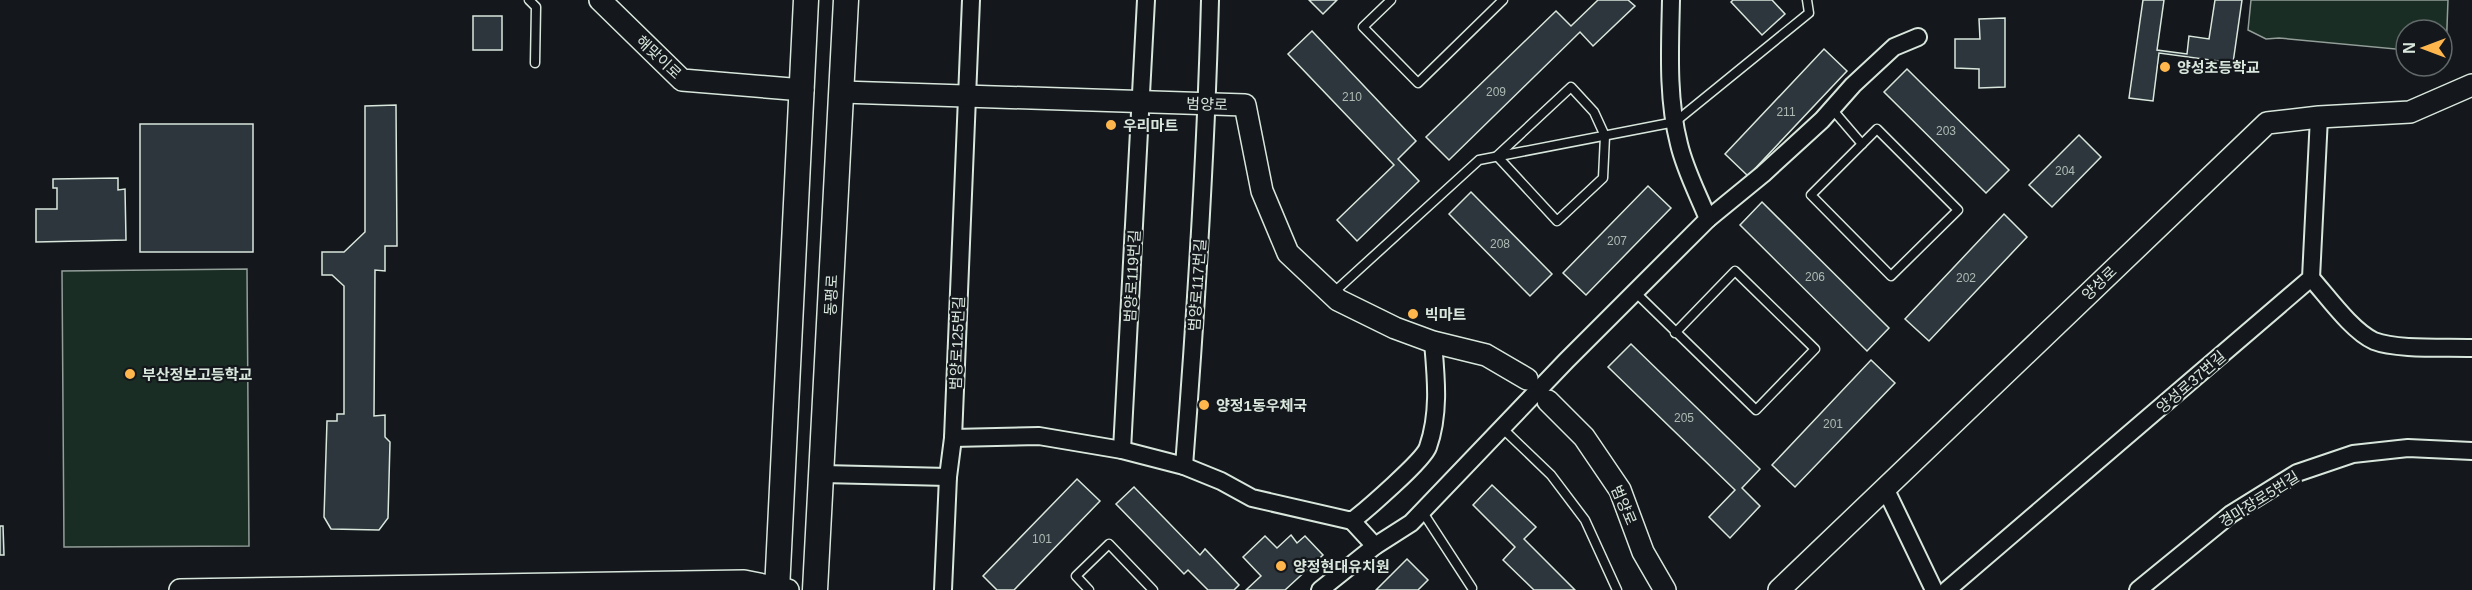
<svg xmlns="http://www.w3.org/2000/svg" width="2472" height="590" font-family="Arial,'Noto Sans KR',sans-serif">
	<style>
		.green { fill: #1a2d24; stroke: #939e99; stroke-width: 1.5 }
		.building { fill: #2c363c; stroke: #d8e6dc; stroke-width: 1.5 }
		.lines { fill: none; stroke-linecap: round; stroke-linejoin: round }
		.service-casing { stroke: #d8e6dc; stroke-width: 11 }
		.minor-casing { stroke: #d8e6dc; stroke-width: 20 }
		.tertiary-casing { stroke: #d8e6dc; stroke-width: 24 }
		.secondary-casing { stroke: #d8e6dc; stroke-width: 27 }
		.service { stroke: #14181c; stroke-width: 8 }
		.minor { stroke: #14181c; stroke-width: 16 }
		.tertiary { stroke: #14181c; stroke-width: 21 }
		.secondary { stroke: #14181c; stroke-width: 24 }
		.poi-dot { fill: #ffb74d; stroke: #14181c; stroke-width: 2 }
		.labels { text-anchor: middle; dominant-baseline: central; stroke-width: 4.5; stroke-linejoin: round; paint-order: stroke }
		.number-label { font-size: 12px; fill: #adbab4 }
		.street-label { font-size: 15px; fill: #d8e6dc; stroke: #14181c }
		.poi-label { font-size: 15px; font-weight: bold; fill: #d8e6dc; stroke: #14181c; text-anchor: start }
	</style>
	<rect width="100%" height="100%" fill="#14181c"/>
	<g class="green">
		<polygon points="2251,0 2448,0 2446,54 2442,53 2442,30 2406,30 2406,50 2279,38 2266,39 2248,30"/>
		<polygon points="247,269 249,546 64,547 62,271"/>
	</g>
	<g class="building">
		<polygon points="1309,0 1337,0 1323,14"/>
		<polygon points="1598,0 1628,0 1635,6 1593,46 1580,32 1449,160 1426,137 1556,11 1571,26"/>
		<polygon points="1733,0 1772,0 1785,14 1762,35 1731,2"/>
		<polygon points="2143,0 2164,0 2157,50 2187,54 2189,36 2209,39 2215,0 2242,0 2233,63 2159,53 2153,101 2129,98"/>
		<rect x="473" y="16" width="29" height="34"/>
		<polygon points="2005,18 2005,87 1979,88 1979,69 1955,68 1955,39 1980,39 1979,19"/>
		<polygon points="1312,31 1416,141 1398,159 1419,181 1357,241 1337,220 1394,165 1288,54"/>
		<polygon points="1824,49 1847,71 1748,176 1725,154"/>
		<polygon points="1907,69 2009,170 1986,193 1884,92"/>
		<polygon points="396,105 397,246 385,246 385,271 375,270 374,416 385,415 385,437 390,442 388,518 379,530 331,529 324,517 327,421 337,421 337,414 344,414 344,286 332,275 322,275 322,252 344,252 365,232 365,106"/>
		<rect x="140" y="124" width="113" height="128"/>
		<polygon points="2079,135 2101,157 2052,207 2029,185"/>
		<polygon points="118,178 118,190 125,189 126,240 36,242 36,209 57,209 57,188 53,188 53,179"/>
		<polygon points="1648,186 1671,208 1586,295 1563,273"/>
		<polygon points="1471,192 1552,274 1530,296 1449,214"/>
		<polygon points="1762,202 1889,328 1867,351 1740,225"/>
		<polygon points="2004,214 2027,237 1929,341 1905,319"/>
		<polygon points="1631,344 1760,469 1742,488 1760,506 1730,538 1709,517 1735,490 1608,367"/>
		<polygon points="1871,360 1895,383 1795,487 1772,465"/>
		<polygon points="1077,479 1100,501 1014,590 997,590 983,576"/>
		<polygon points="1492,485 1536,527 1524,539 1575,590 1534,590 1503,560 1515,547 1473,505"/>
		<polygon points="1134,487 1200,555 1205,549 1239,585 1234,590 1208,590 1188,570 1184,574 1116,504"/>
		<polygon points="0,526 3,526 4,555 0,555"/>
		<polygon points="1291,535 1297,543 1305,536 1323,555 1285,590 1246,590 1261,576 1243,557 1265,536 1277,548"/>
		<polygon points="1407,559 1428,580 1418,590 1376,590"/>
	</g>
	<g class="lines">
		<g class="service-casing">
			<g id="service">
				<polyline points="529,0 536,7 535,63"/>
				<polyline points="1391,0 1363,27 1418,83 1503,0"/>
				<polygon points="1571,87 1594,112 1605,136 1603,178 1557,221 1497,156"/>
				<polyline points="1832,109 1862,144"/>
				<polygon points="1877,129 1958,210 1891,276 1811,195"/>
				<polyline points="1635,292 1756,410 1815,349 1735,271 1675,333"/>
				<polyline points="1332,294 1479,160 1675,122 1809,13 1807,0"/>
				<polyline points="1501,427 1551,475 1585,520 1617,590"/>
				<polyline points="1422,511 1472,588"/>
				<polyline points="1089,590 1076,576 1109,544 1153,590"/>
			</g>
		</g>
		<g class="minor-casing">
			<g id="minor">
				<polyline points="1708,219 1763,174 1822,120 1853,85 1894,47 1918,37"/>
				<path d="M 2311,278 C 2328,297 2352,331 2374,341 C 2397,350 2446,347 2472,348"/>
				<path d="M 953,438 L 1039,436 L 1122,450 L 1184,466 L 1221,481 L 1252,498 L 1352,521 C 1366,510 1424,460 1428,447 C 1440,413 1436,377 1433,342"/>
				<polyline points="1122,450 1146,0"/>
				<path d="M 1184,466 C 1196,311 1206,156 1210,0"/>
				<polyline points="823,474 948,477"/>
				<polyline points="1885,488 1934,590"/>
				<polyline points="1352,521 1375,546"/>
				<polyline points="943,590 948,477 953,438 971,0"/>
				<path d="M 1320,590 L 1375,546 L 1411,523 L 1566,361 L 1708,219 C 1698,194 1685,170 1679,144 C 1667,98 1670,47 1671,0"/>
				<polyline points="1947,590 2311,278 2319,117"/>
				<polyline points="2138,590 2231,514 2297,473 2353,454 2408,448 2472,451"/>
			</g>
		</g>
		<g class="tertiary-casing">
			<g id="tertiary">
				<polyline points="600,0 682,80 803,90"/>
				<polyline points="842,92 1245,105 1262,191 1288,253 1338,300 1395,328 1433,342 1486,355 1527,379"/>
				<polyline points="1548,401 1584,437 1620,490 1643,552 1665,590"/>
				<polyline points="180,590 744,581 788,590"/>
				<polyline points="1779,590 2267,123 2319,117 2410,112 2472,85"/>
			</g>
		</g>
		<g class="secondary-casing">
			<g id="secondary">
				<polyline points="777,590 806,0"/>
				<polyline points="815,590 846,0"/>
			</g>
		</g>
		<use href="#service" class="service"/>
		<use href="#minor" class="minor"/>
		<use href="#tertiary" class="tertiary"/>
		<use href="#secondary" class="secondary"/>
	</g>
	<g class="poi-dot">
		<circle cx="2165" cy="67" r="6"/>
		<circle cx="1111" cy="125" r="6"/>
		<circle cx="1413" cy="314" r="6"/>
		<circle cx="130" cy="374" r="6"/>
		<circle cx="1204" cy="405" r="6"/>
		<circle cx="1281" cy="566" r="6"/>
	</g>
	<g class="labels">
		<g class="number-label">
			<text x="1496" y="92">209</text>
			<text x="1352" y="97">210</text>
			<text x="1786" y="112">211</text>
			<text x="1946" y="131">203</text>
			<text x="2065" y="171">204</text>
			<text x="1617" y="241">207</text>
			<text x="1500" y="244">208</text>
			<text x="1815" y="277">206</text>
			<text x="1966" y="278">202</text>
			<text x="1684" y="418">205</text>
			<text x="1833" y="424">201</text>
			<text x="1042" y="539">101</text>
		</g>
		<g class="street-label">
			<text transform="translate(659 57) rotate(43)">해맞이로</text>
			<text transform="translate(1207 104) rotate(2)">범양로</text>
			<text transform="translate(1132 276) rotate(-87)">범양로119번길</text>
			<text transform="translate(2099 283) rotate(-44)">양성로</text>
			<text transform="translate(1197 285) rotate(-86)">범양로117번길</text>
			<text transform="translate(831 295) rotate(-87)">동평로</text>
			<text transform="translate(957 343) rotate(-88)">범양로125번길</text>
			<text transform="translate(2191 382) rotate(-41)">양성로37번길</text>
			<text transform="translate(2259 499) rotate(-32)">경마장로5번길</text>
			<text transform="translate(1624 505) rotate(67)">범양로</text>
		</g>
		<g class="poi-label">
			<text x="2177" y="67">양성초등학교</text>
			<text x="1123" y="125">우리마트</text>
			<text x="1425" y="314">빅마트</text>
			<text x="142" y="374">부산정보고등학교</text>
			<text x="1216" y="405">양정1동우체국</text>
			<text x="1293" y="566">양정현대유치원</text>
		</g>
	</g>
	<g transform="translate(2424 48) rotate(270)"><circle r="28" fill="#14181c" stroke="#626a69" stroke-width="1.5"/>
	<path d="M0-4.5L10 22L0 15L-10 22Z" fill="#ffb74d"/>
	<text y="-9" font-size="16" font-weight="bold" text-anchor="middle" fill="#d8e6dc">N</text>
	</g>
</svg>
